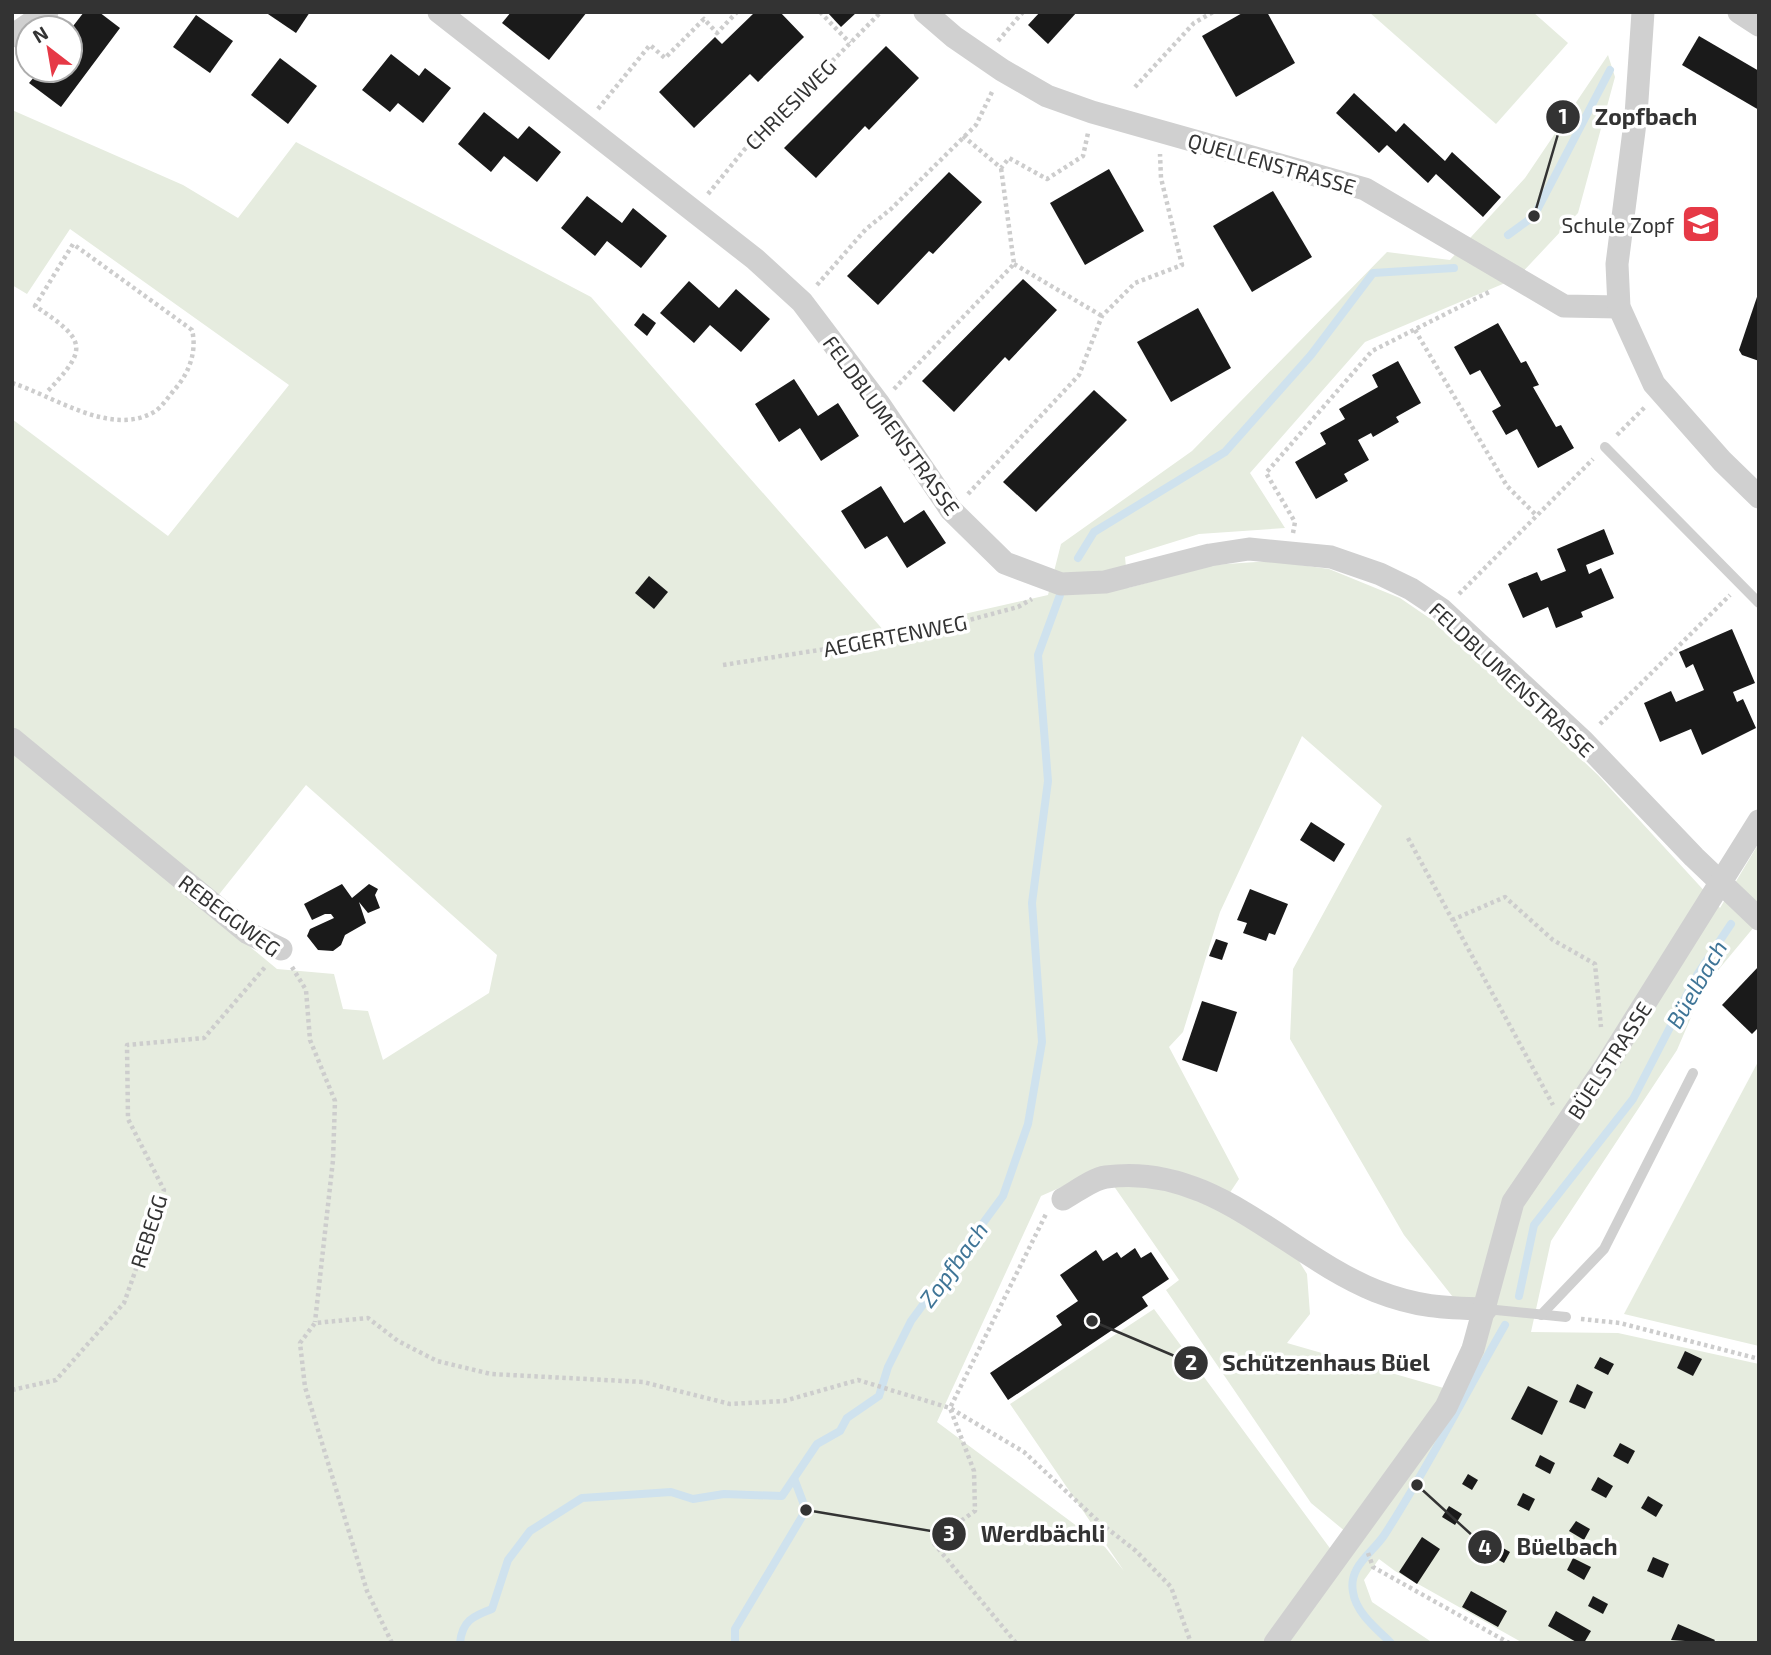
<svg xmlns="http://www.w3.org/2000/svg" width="1771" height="1655" font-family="'Exo 2',sans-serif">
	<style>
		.green { fill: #e6ecdf; fill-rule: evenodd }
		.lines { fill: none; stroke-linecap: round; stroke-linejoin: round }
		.stream { stroke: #cfe2ee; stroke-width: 8 }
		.building { fill: #1a1a1a }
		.path { stroke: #cdcdcd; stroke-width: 4.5; stroke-dasharray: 3.5 3.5; stroke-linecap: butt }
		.lane { stroke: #d0d0d0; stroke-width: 10 }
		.street { stroke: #d0d0d0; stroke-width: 23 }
		.labels { text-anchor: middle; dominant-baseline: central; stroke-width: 7; stroke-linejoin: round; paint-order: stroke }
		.street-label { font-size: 21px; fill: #333; stroke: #fff }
		.poi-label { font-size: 21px; fill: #333; stroke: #fff; text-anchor: end }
		.water-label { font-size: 23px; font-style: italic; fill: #3f7597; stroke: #fff }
		.leader { fill: none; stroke: #333; stroke-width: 2.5 }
		.callout-dot { fill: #333; stroke: #fff; stroke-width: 2.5 }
		.mark-label { font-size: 21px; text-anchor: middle; font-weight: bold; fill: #fff }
		.callout-label { font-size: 23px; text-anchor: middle; font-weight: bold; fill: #333; stroke: #fff; stroke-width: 7; stroke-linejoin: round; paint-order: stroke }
	</style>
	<rect width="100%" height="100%" fill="#fff"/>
	<g class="green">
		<polygon points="1369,12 1533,12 1568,43 1496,124"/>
		<path d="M 1608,55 L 1615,77 L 1578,213 L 1517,278 L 1365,342 L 1250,473 L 1285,528 L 1199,534 L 1125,557 L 1128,588 L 1212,565 L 1271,561 L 1329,569 L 1400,598 L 1438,624 L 1598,775 L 1720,908 L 1759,843 L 1759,921 L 1704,987 L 1677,1050 L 1551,1241 L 1531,1332 L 1618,1333 L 1759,1364 L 1759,1643 L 1523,1643 L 1395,1571 L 1379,1559 L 1364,1580 L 1372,1602 L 1433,1643 L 12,1643 L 12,751 L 277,969 L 334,974 L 343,1009 L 368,1011 L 383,1060 L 489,993 L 497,955 L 306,785 L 217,897 L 12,727 L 12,419 L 168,536 L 289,385 L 70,229 L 27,294 L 12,285 L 12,110 L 183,185 L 238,218 L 296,142 L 591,297 L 885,632 L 1048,595 L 1061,544 L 1192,451 L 1387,252 L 1450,260 L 1525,178 ZM 1302,736 L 1382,806 L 1293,969 L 1290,1039 L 1404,1235 L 1471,1320 L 1447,1389 L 1287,1343 L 1310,1314 L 1307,1274 L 1295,1255 L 1219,1209 L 1239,1179 L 1169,1047 L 1183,1032 L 1220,912 ZM 1102,1169 L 1179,1280 L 1166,1290 L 1311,1503 L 1358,1542 L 1343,1566 L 1154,1309 L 1010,1404 L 1124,1571 L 1105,1547 L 937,1422 L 1041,1196 Z"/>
		<polygon points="1759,1060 1759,1346 1624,1314"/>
	</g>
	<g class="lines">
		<g class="stream">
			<polyline points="1508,235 1534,216 1610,70"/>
			<polyline points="1078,558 1094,532 1225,452 1311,355 1373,273 1454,268"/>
			<polyline points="1519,1296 1534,1225 1633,1099 1697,975 1731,924"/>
			<path d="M 460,1643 C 462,1621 473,1616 492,1609 L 508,1560 L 530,1531 L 582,1498 L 671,1492 L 693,1499 L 724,1494 L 782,1496 L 817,1444 L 840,1431 L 847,1418 L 879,1396 L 888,1367 L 911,1321 L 1003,1196 L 1028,1124 L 1042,1042 L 1032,903 L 1048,781 L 1038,655 L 1060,595"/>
			<polyline points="735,1643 735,1629 806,1510 795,1481"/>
			<path d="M 1391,1643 C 1377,1629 1356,1613 1353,1592 C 1348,1566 1373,1553 1385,1534 C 1429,1466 1465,1394 1505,1325"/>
		</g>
	</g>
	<g class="building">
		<polygon points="84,12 99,12 120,28 61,107 29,83 40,70 70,70 70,30"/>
		<polygon points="265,12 310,12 296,33"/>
		<polygon points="511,12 587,12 549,60 502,23"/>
		<polygon points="755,12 780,12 804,37 758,82 750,74 694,128 659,92 715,37 722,44"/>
		<polygon points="827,12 857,12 841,27"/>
		<polygon points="1040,12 1077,12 1048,44 1028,25"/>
		<polygon points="1244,12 1267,12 1295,63 1236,97 1202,36"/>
		<polygon points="196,15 233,41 210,73 173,47"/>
		<polygon points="1699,36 1759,71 1759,110 1682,65"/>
		<polygon points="886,46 919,78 869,130 865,126 816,178 784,148"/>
		<polygon points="391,54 419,76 425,68 451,88 423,123 398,103 390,112 362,90"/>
		<polygon points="280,58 317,86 288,124 251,95"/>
		<polygon points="1354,93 1396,132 1404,123 1445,161 1452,152 1501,197 1483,217 1436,174 1428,183 1387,145 1379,153 1336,113"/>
		<polygon points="484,112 518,139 529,126 561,152 537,182 504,156 491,172 458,144"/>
		<polygon points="1109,169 1144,231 1085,265 1050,203"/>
		<polygon points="949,172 982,202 933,254 929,251 878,305 847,276"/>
		<polygon points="1273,191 1312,257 1252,292 1213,226"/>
		<polygon points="587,196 622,223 633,208 667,236 641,268 607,241 595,256 561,228"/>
		<polygon points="1023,279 1057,310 1009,361 1005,357 954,412 922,381"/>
		<polygon points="689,281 719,308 736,289 770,319 741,352 710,325 694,343 660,313"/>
		<polygon points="1759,291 1759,361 1742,355 1739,350"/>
		<polygon points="1198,308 1231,368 1171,402 1137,342"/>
		<polygon points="643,313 656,323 647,336 634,325"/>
		<polygon points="1498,323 1521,363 1526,361 1539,385 1533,387 1556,427 1561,425 1574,448 1538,468 1517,429 1506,435 1492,411 1501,406 1480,370 1470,375 1454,347"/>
		<polygon points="1398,361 1421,403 1396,417 1399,422 1373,437 1371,433 1358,440 1369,460 1344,474 1348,481 1316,499 1295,462 1326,444 1320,433 1345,419 1339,409 1378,387 1372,375"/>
		<polygon points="794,379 818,416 838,403 859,436 821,461 800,428 779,442 755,404"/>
		<polygon points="1094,390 1127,420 1036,512 1003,482"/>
		<polygon points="881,486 904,523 924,510 946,543 907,568 887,536 865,549 841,511"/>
		<polygon points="1604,529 1614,554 1586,565 1589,574 1601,568 1614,598 1581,612 1583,617 1556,628 1548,607 1523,618 1508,584 1537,572 1541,581 1566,571 1557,549"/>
		<polygon points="649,576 668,592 654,609 635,593"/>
		<polygon points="1732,629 1755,683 1733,692 1737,702 1743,699 1756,728 1702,755 1691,729 1660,742 1644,703 1671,691 1676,702 1704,690 1693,664 1686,668 1679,652"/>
		<polygon points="1311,822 1345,844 1334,862 1300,840"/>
		<polygon points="342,884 352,898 369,884 378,889 375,895 380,908 368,913 359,902 366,923 345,935 341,945 333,951 318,950 307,936 310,929 334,918 331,914 325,914 312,920 304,904"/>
		<polygon points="1250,889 1288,904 1275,935 1269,933 1266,941 1243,933 1247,923 1237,920"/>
		<polygon points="1216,939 1228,943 1222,960 1209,956"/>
		<polygon points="1759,966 1759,1027 1752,1034 1722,1005"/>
		<polygon points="1202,1001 1237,1012 1217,1072 1182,1060"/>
		<polygon points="1135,1248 1141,1258 1151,1252 1169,1279 1142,1297 1148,1306 1008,1400 990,1373 1062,1325 1056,1316 1078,1301 1060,1275 1096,1250 1103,1261 1117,1252 1121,1258"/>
		<polygon points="1685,1351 1702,1359 1693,1376 1677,1368"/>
		<polygon points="1600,1357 1614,1364 1608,1375 1594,1368"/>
		<polygon points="1577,1384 1593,1392 1585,1409 1569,1402"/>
		<polygon points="1528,1386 1558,1401 1542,1435 1511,1419"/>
		<polygon points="1620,1443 1635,1451 1628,1464 1613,1456"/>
		<polygon points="1540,1455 1555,1463 1550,1474 1535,1466"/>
		<polygon points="1468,1474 1478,1480 1472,1490 1462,1484"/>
		<polygon points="1598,1477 1613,1486 1606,1498 1591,1490"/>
		<polygon points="1523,1493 1535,1499 1529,1511 1517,1505"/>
		<polygon points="1648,1496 1663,1505 1656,1517 1641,1508"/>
		<polygon points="1449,1506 1462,1514 1455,1525 1442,1517"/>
		<polygon points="1576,1521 1590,1529 1584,1540 1569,1531"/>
		<polygon points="1422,1537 1440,1549 1417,1584 1399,1572"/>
		<polygon points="1496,1544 1510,1552 1504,1563 1490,1555"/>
		<polygon points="1653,1557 1669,1564 1663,1578 1647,1571"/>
		<polygon points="1573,1558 1591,1567 1584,1580 1567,1570"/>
		<polygon points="1471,1591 1507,1611 1498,1627 1462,1607"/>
		<polygon points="1593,1596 1608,1604 1603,1614 1588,1606"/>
		<polygon points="1556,1611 1591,1631 1584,1643 1578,1643 1548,1626"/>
		<polygon points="1678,1624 1715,1640 1713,1643 1671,1640"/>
	</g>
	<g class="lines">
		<g class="path">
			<polyline points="820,12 850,43"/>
			<polyline points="998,41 1023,12"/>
			<polyline points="1135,87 1194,23 1213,12"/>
			<polyline points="598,109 650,45 665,58 704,19 717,33 737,12"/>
			<polyline points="963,136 1001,168 1009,158 1047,179 1083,156 1088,133"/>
			<polyline points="708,194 744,150 881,12"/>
			<polyline points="1014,264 1102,316"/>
			<polyline points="817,285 866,229 891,209 976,125 993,90"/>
			<polyline points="1415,330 1507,486 1536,515"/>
			<path d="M 12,383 C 54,396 110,437 154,412 C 162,407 169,396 175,389 C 190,372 197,350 192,330 L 73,244 L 35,306 C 88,341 88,349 46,393"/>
			<polyline points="894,389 1014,264 1001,168"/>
			<polyline points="1617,435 1645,407"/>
			<polyline points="968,494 1079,375 1102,316 1135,283 1182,265 1161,178 1160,154"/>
			<polyline points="1293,533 1295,522 1266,473 1372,351 1491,291"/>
			<polyline points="1459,594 1593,459"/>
			<polyline points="723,665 909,636 1018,607 1032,599"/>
			<polyline points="1600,724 1730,595"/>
			<polyline points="1408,838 1553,1105"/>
			<polyline points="1452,920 1505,897 1553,940 1595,964 1601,1027"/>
			<polyline points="292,967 306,990 310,1040 335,1101 333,1160 315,1322"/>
			<polyline points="1581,1319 1620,1323 1759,1359"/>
			<polyline points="12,1390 56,1380 124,1303 164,1190 128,1119 127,1045 204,1038 266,966"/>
			<polyline points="1368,1553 1373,1567 1509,1643"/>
			<polyline points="392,1643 367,1591 305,1387 300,1343 315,1323 368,1318 398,1341 437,1361 491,1374 643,1382 730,1404 784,1401 858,1380 950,1408 1024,1452 1099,1522 1136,1551 1171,1587 1191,1643"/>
			<polyline points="1016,1643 932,1541 975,1511 974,1471 950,1408 1047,1212"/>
		</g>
		<g class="lane">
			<polyline points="1605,447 1759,603"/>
			<polyline points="1486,1309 1566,1317"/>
			<polyline points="1541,1315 1604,1249 1693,1073"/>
		</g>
		<g class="street">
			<polyline points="439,12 755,259 802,302 879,404 951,510 1005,563 1061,584 1105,582 1210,555 1249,549 1331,557 1380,574 1411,589 1441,609 1583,741 1694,857 1759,919"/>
			<polyline points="925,12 954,37 1002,70 1047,96 1092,112 1365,189 1564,306 1619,307"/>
			<polyline points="1643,12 1636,115 1617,264 1619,307 1654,384 1722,461 1759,497"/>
			<polyline points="1739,12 1759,25"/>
			<polyline points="12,36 47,12"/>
			<polyline points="12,739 248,933 281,949"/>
			<path d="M 1063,1199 C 1076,1192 1092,1179 1106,1177 C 1213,1162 1285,1254 1376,1291 C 1417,1307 1443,1308 1486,1309"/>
			<polyline points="1275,1643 1446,1407 1473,1349 1513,1202 1605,1067 1759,821"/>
		</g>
	</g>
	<defs>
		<g id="school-square" transform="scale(2.0125)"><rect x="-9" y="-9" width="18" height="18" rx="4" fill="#e63946" stroke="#fff"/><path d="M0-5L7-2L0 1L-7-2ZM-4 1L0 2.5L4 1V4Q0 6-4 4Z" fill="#fff"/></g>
	</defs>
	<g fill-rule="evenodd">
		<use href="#school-square" x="1701" y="224"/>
	</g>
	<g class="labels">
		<g class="street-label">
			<text transform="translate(790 104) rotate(-45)">CHRIESIWEG</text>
			<text transform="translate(1272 163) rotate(16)">QUELLENSTRASSE</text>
			<text transform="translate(892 425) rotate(54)">FELDBLUMENSTRASSE</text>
			<text transform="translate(895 635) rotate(-11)">AEGERTENWEG</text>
			<text transform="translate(1512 679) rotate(43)">FELDBLUMENSTRASSE</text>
			<text transform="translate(230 915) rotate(37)">REBEGGWEG</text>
			<text transform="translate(1609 1060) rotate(-57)">BÜELSTRASSE</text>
			<text transform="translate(148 1231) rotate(-72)">REBEGG</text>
		</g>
		<g class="poi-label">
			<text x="1674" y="224">Schule Zopf</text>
		</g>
		<g class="water-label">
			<text transform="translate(1696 984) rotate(-60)">Büelbach</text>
			<text transform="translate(953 1264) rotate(-54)">Zopfbach</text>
		</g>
	</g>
	<path class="leader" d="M1534 216L1563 117M1092 1321L1191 1363M806 1510L949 1534M1417 1485L1485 1547"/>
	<g class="callout-dot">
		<circle cx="1534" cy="216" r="7"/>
		<circle cx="1092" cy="1321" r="7"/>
		<circle cx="806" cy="1510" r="7"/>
		<circle cx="1417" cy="1485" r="7"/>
		<circle cx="1563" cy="117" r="18"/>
		<circle cx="1191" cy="1363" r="18"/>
		<circle cx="949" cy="1534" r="18"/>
		<circle cx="1485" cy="1547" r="18"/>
	</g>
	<g class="mark-label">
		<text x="1563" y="124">1</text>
		<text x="1191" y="1370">2</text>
		<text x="949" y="1541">3</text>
		<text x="1485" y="1555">4</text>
	</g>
	<g class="callout-label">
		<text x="1646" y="125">Zopfbach</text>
		<text x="1326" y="1371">Schützenhaus Büel</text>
		<text x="1043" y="1542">Werdbächli</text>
		<text x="1567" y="1555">Büelbach</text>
	</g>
	<rect width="1771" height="1655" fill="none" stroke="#333333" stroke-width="28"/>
	<g transform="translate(49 49) rotate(329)"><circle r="33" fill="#ffffff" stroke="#adadad" stroke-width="2"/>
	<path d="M0-5L12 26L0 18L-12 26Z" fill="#e63946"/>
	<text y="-10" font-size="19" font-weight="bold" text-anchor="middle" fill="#333333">N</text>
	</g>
</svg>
